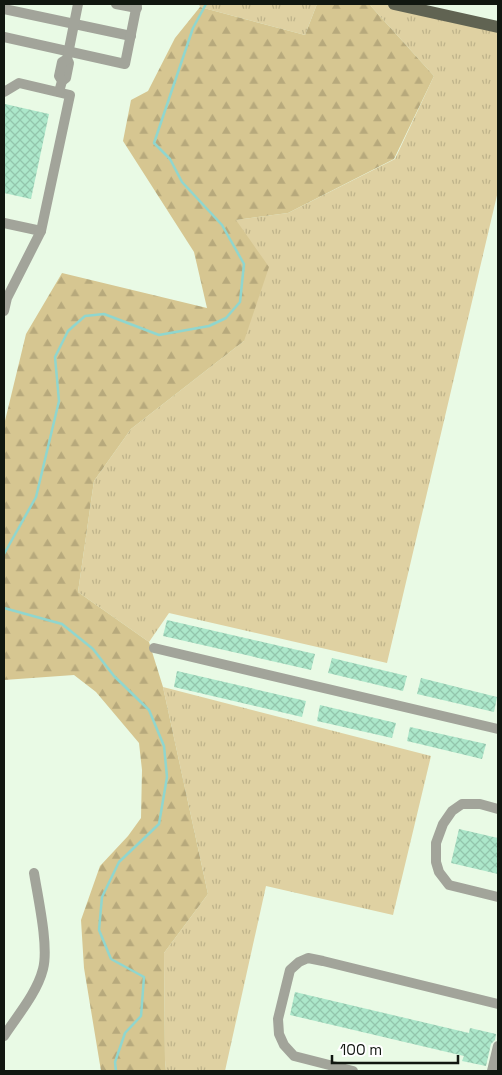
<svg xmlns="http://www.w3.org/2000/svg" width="502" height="1075" font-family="'Space Grotesk',sans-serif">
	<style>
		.grass { fill: url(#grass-tufts) }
		.forest { fill: url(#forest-firs) }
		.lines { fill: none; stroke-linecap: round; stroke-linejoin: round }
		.stream { stroke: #90d6ce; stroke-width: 2.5 }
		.building { fill: url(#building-cross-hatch) }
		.minor { stroke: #a2a49a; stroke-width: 10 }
		.major { stroke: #606352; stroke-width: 12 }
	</style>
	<defs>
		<pattern id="grass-tufts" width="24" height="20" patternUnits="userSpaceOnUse" patternTransform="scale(1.25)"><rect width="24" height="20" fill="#dfd1a2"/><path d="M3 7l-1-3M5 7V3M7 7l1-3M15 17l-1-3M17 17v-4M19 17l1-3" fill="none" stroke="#beb38a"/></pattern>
		<pattern id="forest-firs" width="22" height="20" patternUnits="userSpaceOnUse" patternTransform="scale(1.25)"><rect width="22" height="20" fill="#d6c691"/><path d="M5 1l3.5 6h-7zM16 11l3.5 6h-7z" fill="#b7a97c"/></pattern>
		<pattern id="building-cross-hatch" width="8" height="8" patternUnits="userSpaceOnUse" patternTransform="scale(1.25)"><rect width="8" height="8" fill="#ace7ca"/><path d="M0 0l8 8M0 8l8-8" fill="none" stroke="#93c5ac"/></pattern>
	</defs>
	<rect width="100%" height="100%" fill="#e9fae5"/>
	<g class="grass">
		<polygon points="199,4 317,4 305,35 200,7"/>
		<polygon points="369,4 390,4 498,29 498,191 387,663 169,613 149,642 78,592 94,481 131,429 244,341 236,220 288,213 395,159 434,76"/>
		<polygon points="163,687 431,756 393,915 266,886 225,1071 166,1071 165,1060 164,953 208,894"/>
	</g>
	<polygon class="forest" points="317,4 369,4 434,76 394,159 288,213 236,220 269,267 244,341 131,429 94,481 78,592 149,642 163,687 208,894 164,953 165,1060 166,1071 101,1071 84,968 81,920 100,866 128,836 141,818 142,770 139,743 96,692 74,675 4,680 4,425 26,334 62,273 207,308 194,252 123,141 131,100 148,91 175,38 200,7 305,35"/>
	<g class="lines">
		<g class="stream">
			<polyline points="4,554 36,497 59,401 55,357 68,331 85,316 104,314 159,335 209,326 226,318 240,302 244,264 222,225 182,182 170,159 154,143 193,28 206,4"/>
			<polyline points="4,608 62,624 93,649 114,676 149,710 164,746 167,777 159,824 119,862 102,897 99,930 111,959 144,977 141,1016 125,1033 115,1062 116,1071"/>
		</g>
	</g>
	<g class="building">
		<polygon points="5,104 49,114 31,199 4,193 4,112"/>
		<polygon points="167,620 315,654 311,670 163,636"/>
		<polygon points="332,658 407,676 403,691 328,673"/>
		<polygon points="177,671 306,701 302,717 174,687"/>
		<polygon points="421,678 497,697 494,712 417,694"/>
		<polygon points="320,705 396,723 392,738 317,721"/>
		<polygon points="410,727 486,744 482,759 407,741"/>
		<polygon points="459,829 498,838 498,874 451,863"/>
		<polygon points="295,992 469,1033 470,1028 496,1034 495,1040 491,1044 486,1066 462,1061 464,1056 290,1015"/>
	</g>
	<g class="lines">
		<g class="minor">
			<polyline points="116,4 137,8"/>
			<polyline points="4,9 131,36"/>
			<polyline points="4,37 125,64 137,4"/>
			<polyline points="62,81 66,78 69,63 67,59"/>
			<polyline points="4,92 19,83 70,95 41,231 4,223"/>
			<polyline points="59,92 62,81 59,76 62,62 67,59 78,4"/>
			<polyline points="4,311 7,298 41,231"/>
			<polyline points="154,648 498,729"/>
			<polyline points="498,809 480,804 462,804 452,811 443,824 436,843 436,862 439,872 449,885 498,897"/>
			<path d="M 4,1036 C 17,1016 37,993 43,969 C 49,947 38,898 34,873"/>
			<polyline points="353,1071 294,1056 284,1045 279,1034 278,1019 290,970 299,962 308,958 323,961 498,1004"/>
			<polyline points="492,1071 498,1046"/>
		</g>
		<polyline class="major" points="394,4 498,27"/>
	</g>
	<rect width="502" height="1075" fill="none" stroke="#111710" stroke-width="10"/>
	<path d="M332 1055v8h126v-8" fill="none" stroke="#111710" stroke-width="2.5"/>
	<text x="340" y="1055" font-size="15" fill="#111710" stroke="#ffffff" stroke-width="4" paint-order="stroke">100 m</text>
</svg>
